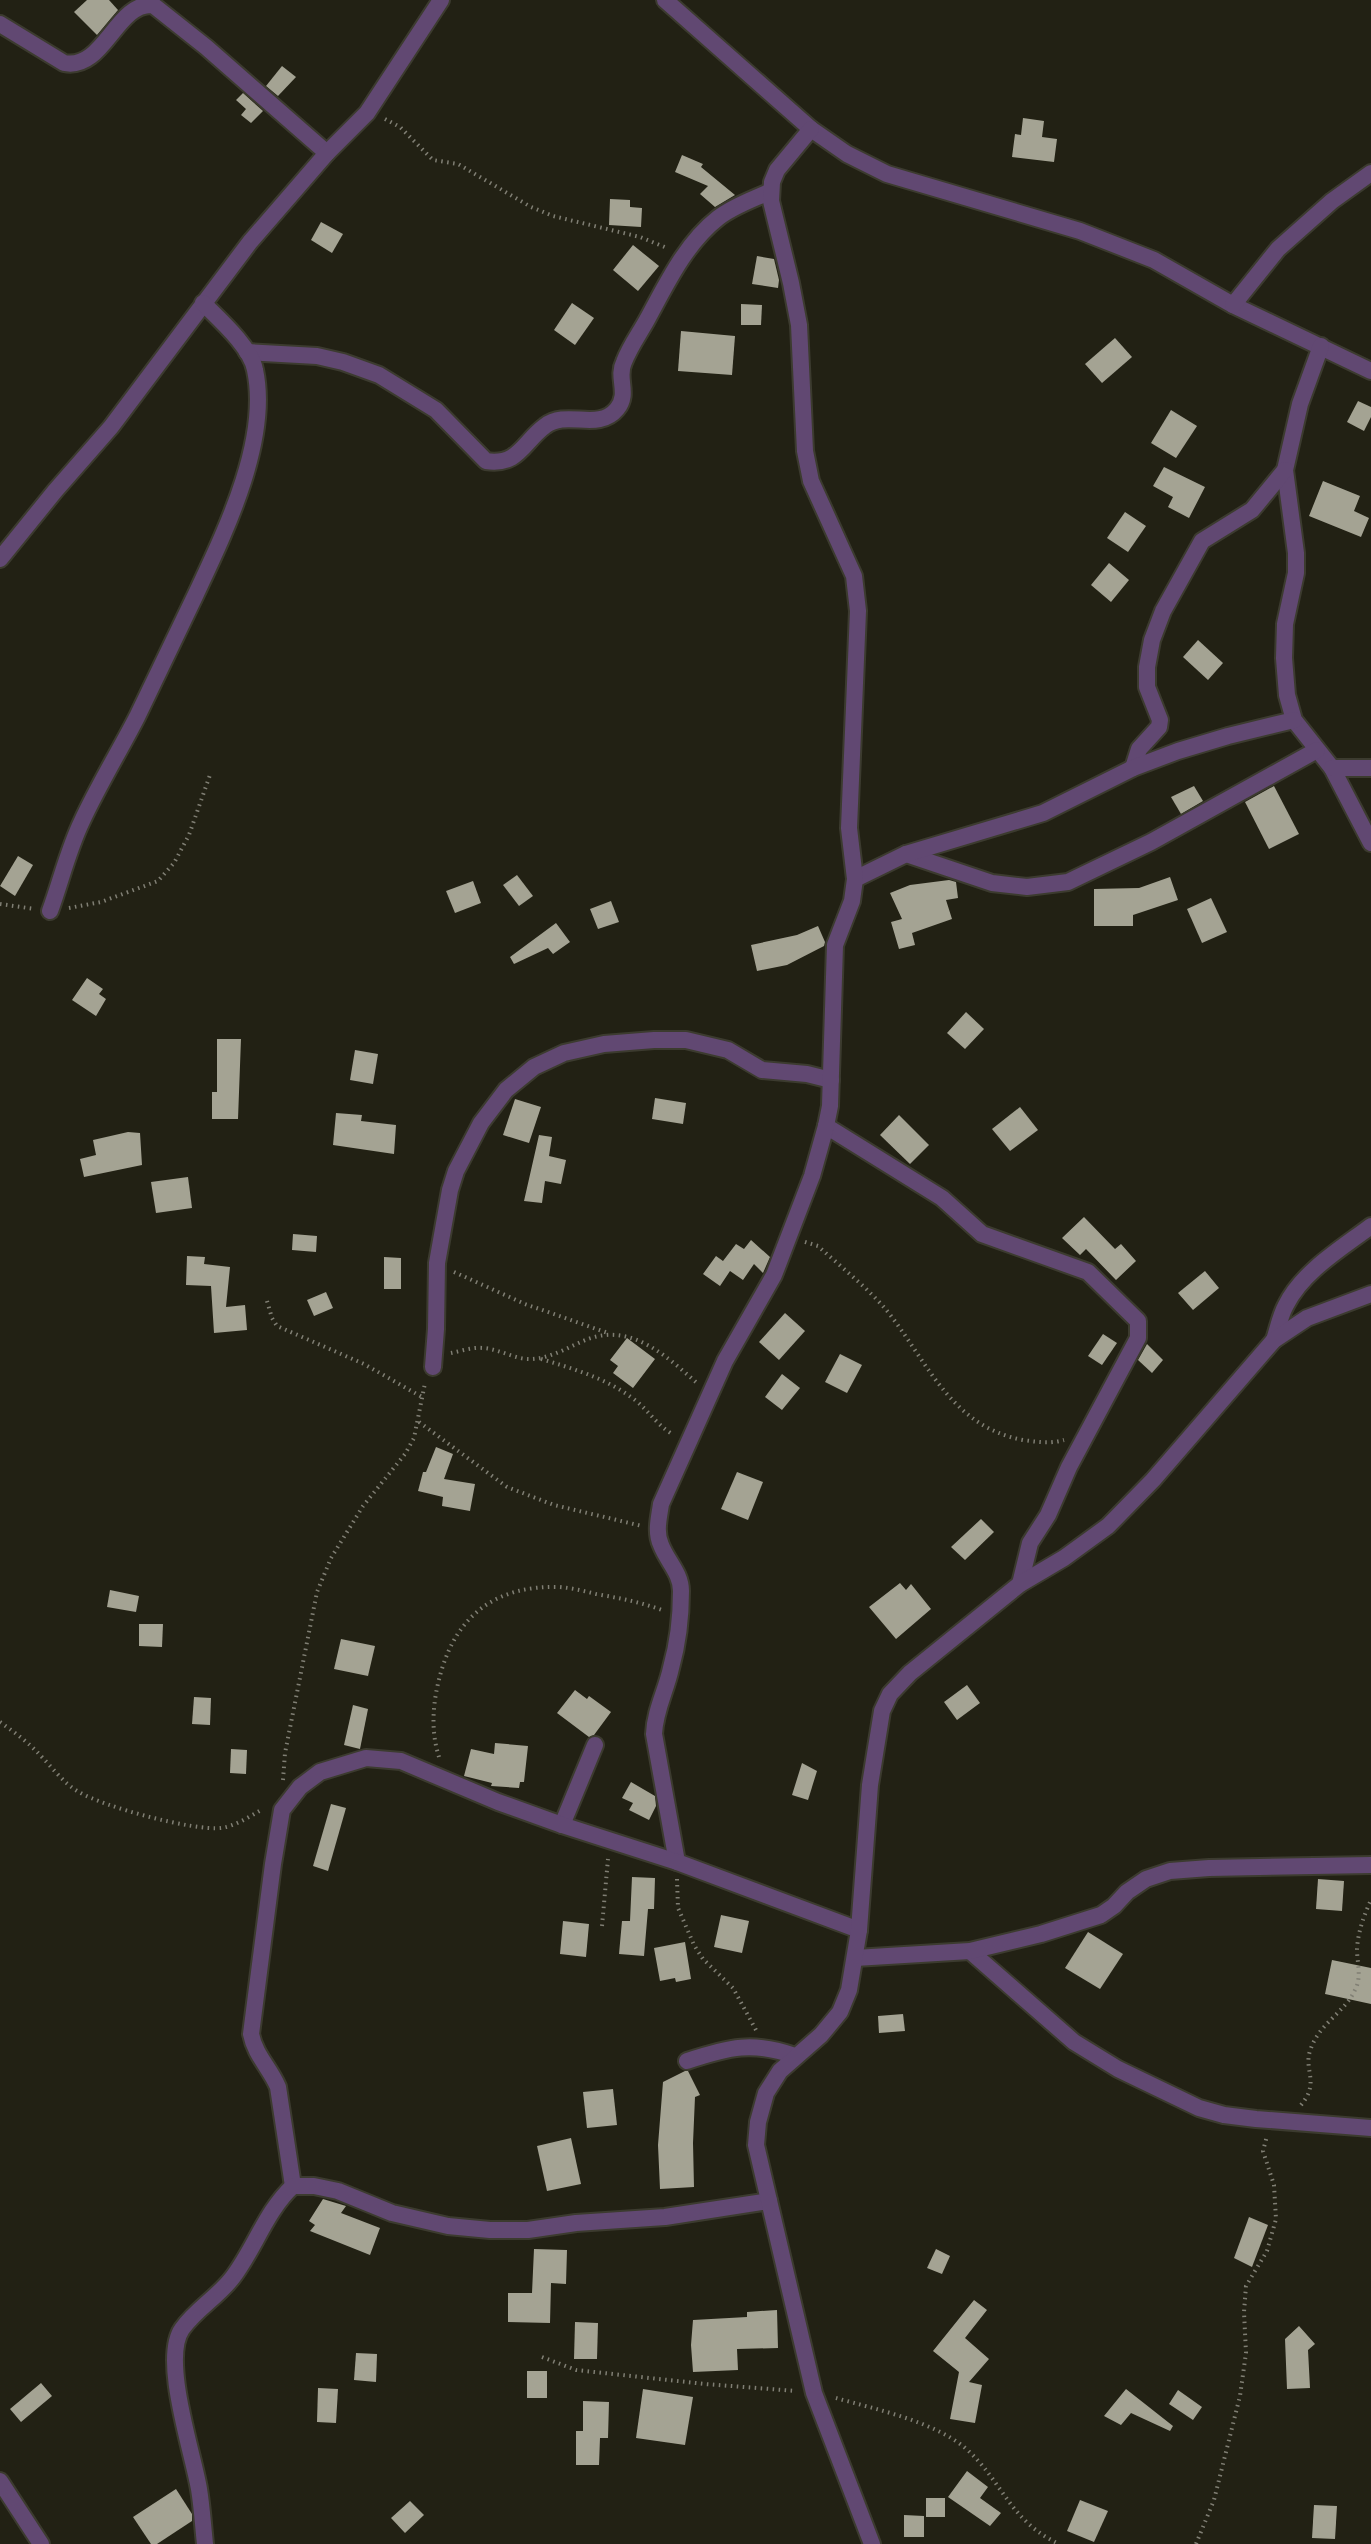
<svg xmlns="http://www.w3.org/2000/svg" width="1371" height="2544" font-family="'Crimson Pro',serif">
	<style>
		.building { fill: #a4a393 }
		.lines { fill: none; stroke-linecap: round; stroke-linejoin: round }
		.minor-casing { stroke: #3c3b2f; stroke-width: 20 }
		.tertiary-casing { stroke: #3c3b2f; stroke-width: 20 }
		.path { stroke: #807f74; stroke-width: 4; stroke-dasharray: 1.5 4.5; stroke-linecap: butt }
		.minor { stroke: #614872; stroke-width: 16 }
		.tertiary { stroke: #614872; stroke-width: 16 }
	</style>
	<rect width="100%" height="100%" fill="#222114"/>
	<g class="building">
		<polygon points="87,0 109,0 118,10 97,35 74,12"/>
		<polygon points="282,66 296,77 278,96 266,86"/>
		<polygon points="243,93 263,111 251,123 241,115 246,109 236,100"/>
		<polygon points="1023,118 1044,121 1042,137 1057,139 1054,162 1012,157 1015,134 1021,135"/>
		<polygon points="682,155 703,164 701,167 735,195 715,207 700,194 708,186 675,172"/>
		<polygon points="610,199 630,200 630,207 642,208 641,227 609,225"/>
		<polygon points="321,222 343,234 332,253 311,240"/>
		<polygon points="633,245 659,266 638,291 613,270"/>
		<polygon points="757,256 774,259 779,280 778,288 752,284"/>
		<polygon points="572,303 594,318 575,345 554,330"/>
		<polygon points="741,304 762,305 761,325 741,325"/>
		<polygon points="681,331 735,336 732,375 678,371"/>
		<polygon points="1115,338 1132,357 1102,383 1085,364"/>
		<polygon points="1358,401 1371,407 1371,417 1364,431 1347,422"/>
		<polygon points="1171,410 1197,426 1176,458 1151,443"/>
		<polygon points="1164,467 1205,487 1189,518 1168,507 1173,497 1153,486"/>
		<polygon points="1323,481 1360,496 1354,511 1369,518 1361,537 1309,516"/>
		<polygon points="1125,512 1146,526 1128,552 1107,538"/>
		<polygon points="1109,563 1129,580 1111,602 1091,585"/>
		<polygon points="1198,640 1223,663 1208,680 1183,657"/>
		<polygon points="1194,786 1203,801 1181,814 1171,797"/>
		<polygon points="1274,786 1299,834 1269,849 1245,802"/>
		<polygon points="18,856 33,865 15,896 0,886"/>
		<polygon points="517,875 533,896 519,906 503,885"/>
		<polygon points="1170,877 1178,900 1133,915 1133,926 1094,926 1094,889 1139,888"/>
		<polygon points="949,880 956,882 958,898 946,900 952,919 912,933 915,945 899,949 891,922 902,919 890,893 910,885"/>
		<polygon points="473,881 481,903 455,913 446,891"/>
		<polygon points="1211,898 1227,932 1202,943 1187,909"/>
		<polygon points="611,901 619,922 598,929 590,909"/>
		<polygon points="556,923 570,942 553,954 548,948 514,964 510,957"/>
		<polygon points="818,926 825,942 824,946 787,965 757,971 751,945 797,935"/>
		<polygon points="87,978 103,989 99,994 106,999 96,1016 72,1000"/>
		<polygon points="966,1012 984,1029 965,1049 947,1033"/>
		<polygon points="217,1039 241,1039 238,1119 212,1119 212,1092 217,1092"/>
		<polygon points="355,1050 378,1054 373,1084 350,1080"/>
		<polygon points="655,1098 686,1103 683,1124 652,1119"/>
		<polygon points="515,1099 541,1107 529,1143 503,1135"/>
		<polygon points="1020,1107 1038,1130 1010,1151 992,1129"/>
		<polygon points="336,1113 362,1115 361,1121 396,1125 394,1154 333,1145"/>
		<polygon points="899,1115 929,1145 910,1164 880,1135"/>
		<polygon points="128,1132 140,1133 142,1165 84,1177 80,1159 96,1155 93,1140"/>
		<polygon points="539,1135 552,1137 549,1156 566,1160 561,1184 545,1181 542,1203 524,1201"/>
		<polygon points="188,1177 192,1208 156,1213 151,1182"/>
		<polygon points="1084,1217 1115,1249 1121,1244 1136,1261 1116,1280 1086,1249 1080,1255 1062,1238"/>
		<polygon points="293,1234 317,1236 316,1252 292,1250"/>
		<polygon points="751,1240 770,1257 763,1273 754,1264 743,1280 730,1271 720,1286 703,1274 716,1256 723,1261 736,1244 744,1249"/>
		<polygon points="187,1256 205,1257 204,1264 230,1267 226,1307 245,1305 247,1330 214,1333 211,1286 186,1285"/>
		<polygon points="384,1257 401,1258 401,1289 384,1289"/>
		<polygon points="1205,1271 1219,1288 1193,1310 1178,1293"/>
		<polygon points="326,1292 333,1308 314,1316 307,1300"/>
		<polygon points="785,1313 805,1331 779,1360 759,1342"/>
		<polygon points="1103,1334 1117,1343 1102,1365 1088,1356"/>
		<polygon points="627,1338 655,1359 633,1388 613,1373 618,1366 610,1360"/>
		<polygon points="1147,1344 1163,1360 1152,1373 1138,1360"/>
		<polygon points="840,1354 862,1365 847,1393 825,1382"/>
		<polygon points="782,1374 800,1388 782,1410 765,1397"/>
		<polygon points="436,1447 453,1454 444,1479 475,1484 470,1511 442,1506 443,1497 418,1491 423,1472 426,1472"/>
		<polygon points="737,1472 763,1482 748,1520 721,1509"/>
		<polygon points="981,1519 994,1532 965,1560 951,1547"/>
		<polygon points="900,1583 906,1590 911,1584 931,1609 896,1639 869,1607"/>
		<polygon points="110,1590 139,1596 136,1612 107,1607"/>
		<polygon points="139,1624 163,1624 162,1647 139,1646"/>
		<polygon points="341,1639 375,1646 368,1676 334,1669"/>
		<polygon points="967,1685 980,1703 957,1720 944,1702"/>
		<polygon points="575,1690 587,1699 589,1696 611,1712 594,1735 589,1737 557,1713"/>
		<polygon points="194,1697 211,1698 210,1725 192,1724"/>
		<polygon points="353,1705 368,1709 360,1749 344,1745"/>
		<polygon points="495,1743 528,1746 524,1782 520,1782 519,1788 491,1786 492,1783 464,1776 471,1749 494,1754"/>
		<polygon points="231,1749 247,1750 246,1774 230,1773"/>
		<polygon points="802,1763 817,1771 808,1800 792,1795"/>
		<polygon points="631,1782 655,1796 656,1806 649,1820 629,1810 633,1803 622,1798"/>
		<polygon points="331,1804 346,1808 328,1871 313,1866"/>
		<polygon points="632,1877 655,1878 654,1909 648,1909 644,1956 619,1954 622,1921 630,1921"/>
		<polygon points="1318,1879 1344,1881 1342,1911 1316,1909"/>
		<polygon points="721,1915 749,1921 742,1953 714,1947"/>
		<polygon points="563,1921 589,1924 586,1957 560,1954"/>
		<polygon points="1088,1932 1123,1954 1100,1989 1065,1968"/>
		<polygon points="685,1942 691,1979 676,1982 675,1978 660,1981 654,1948"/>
		<polygon points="1332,1960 1371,1968 1371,2004 1325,1994"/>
		<polygon points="903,2014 905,2031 879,2033 878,2016"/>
		<polygon points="685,2071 688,2071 700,2095 695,2097 693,2143 694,2187 660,2189 658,2145 663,2082"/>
		<polygon points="613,2089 617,2125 587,2128 583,2092"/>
		<polygon points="571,2138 581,2184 547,2191 537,2146"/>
		<polygon points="323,2199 346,2206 341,2213 380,2228 370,2255 310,2231 315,2225 309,2221"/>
		<polygon points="1249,2217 1268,2225 1252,2267 1234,2258"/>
		<polygon points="534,2249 567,2250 566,2284 551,2283 550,2323 508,2322 508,2293 532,2293"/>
		<polygon points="936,2249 950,2256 942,2274 927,2268"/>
		<polygon points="974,2300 987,2310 965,2338 989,2359 969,2382 982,2385 975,2423 950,2419 959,2372 933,2351"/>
		<polygon points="777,2310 778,2348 737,2349 738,2370 693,2372 691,2345 693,2320 747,2317 747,2312"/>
		<polygon points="575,2322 598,2323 597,2359 574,2359"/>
		<polygon points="1299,2326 1315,2344 1308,2350 1310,2388 1287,2389 1285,2339"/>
		<polygon points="356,2353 377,2354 376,2382 354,2380"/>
		<rect x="527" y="2371" width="20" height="27"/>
		<polygon points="41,2383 52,2396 21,2422 10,2409"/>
		<polygon points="318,2388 338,2389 336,2423 317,2422"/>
		<polygon points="643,2389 693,2397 685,2445 636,2438"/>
		<polygon points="1126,2389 1173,2426 1170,2431 1131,2413 1121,2425 1104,2416"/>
		<polygon points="1178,2390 1202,2407 1193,2420 1169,2404"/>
		<polygon points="583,2401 609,2402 608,2438 600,2438 599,2465 576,2465 576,2431 583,2431"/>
		<polygon points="967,2471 988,2487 980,2498 1001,2513 990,2526 948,2497"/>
		<polygon points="176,2489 192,2514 192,2521 157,2544 151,2544 133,2517"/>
		<rect x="926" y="2498" width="19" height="19"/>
		<polygon points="1080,2500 1108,2511 1094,2542 1067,2531"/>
		<polygon points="410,2501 424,2515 405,2533 391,2518"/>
		<polygon points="1314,2505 1337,2506 1335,2539 1312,2538"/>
		<polygon points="904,2515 924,2516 924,2537 904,2537"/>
	</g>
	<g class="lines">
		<g class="minor-casing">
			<g id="minor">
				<polyline points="665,0 811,129 847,154 887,174 1080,231 1154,260 1233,305 1371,371"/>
				<path d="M 0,24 L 64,63 C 104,71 116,2 153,5 L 206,47 L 327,153"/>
				<polyline points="1233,305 1278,249 1332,201 1371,173"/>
				<polyline points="1321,346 1300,404 1285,470 1296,553 1296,573 1285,624 1284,658 1287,695 1294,720 1332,768 1371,843"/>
				<path d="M 247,352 L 317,356 L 343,362 L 379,375 L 436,410 L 486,461 C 519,466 523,442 545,426 C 567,409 598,432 617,409 C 630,393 616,378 624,362 C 630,346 640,333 648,318 C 667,283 686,243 718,218 C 733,206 754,199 771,191"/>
				<polyline points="0,559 55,491 111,427 250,242 327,153 367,113 441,0"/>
				<polyline points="1133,768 1139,749 1159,727 1160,720 1147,687 1147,667 1152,640 1163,611 1202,541 1252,510 1285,470"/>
				<polyline points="1332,768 1371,768"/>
				<polyline points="906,854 992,883 1027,887 1068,882 1151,842 1317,750"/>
				<polyline points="855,879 906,854 1043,813 1133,768 1178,751 1228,736 1294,720"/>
				<path d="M 50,911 C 61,881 68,850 82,821 C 98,786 119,752 137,717 C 157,676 176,635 196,594 C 225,532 270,440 255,370 C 251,347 219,319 203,303"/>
				<polyline points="826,1126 942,1198 982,1234 1088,1272 1138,1321 1138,1338 1069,1467 1048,1515 1030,1543 1020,1584"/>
				<path d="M 1274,1340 C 1278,1328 1280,1316 1286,1305 C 1303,1271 1342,1248 1371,1226"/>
				<polyline points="433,1367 436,1329 437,1263 450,1190 456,1171 481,1123 506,1090 534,1067 564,1053 604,1044 654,1040 686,1040 728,1050 762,1070 807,1074 831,1080"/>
				<polyline points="562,1825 595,1745"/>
				<path d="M 677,1862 L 654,1734 C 655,1710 666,1691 671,1668 C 678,1643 681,1616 681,1591 C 681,1573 667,1561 661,1545 C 655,1532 659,1518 661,1504 L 725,1361 L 774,1275 L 812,1176 L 826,1126 L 830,1106 L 835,945 L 852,901 L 855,879 L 849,828 L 858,611 L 854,576 L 811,481 L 805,451 L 799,325 L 791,283 L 771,201 L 772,182 L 777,170 L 811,129"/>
				<polyline points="970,1951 1074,2042 1118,2069 1199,2108 1224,2115 1256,2119 1371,2128"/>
				<polyline points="855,1958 970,1951 1041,1934 1101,1915 1114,1906 1127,1892 1146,1879 1170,1871 1209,1868 1371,1865"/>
				<path d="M 687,2061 C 729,2047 753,2041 795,2056"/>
				<path d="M 293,2186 L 278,2087 C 270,2068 255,2055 251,2034 L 273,1864 L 282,1810 L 300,1787 L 320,1772 L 366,1758 L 401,1761 L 498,1802 L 562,1825 L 677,1862 L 859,1930"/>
				<path d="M 205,2544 C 203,2526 202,2507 199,2489 C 193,2453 161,2359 182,2329 C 196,2309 218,2297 233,2277 C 255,2248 266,2211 293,2186 L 314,2186 L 338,2191 L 392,2213 L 448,2226 L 490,2230 L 528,2230 L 576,2223 L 665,2217 L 769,2201"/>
				<polyline points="872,2544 814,2393 756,2145 758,2122 766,2093 780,2071 821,2035 840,2012 849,1990 859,1930 870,1785 882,1711 890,1694 910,1673 1020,1584 1064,1558 1108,1526 1153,1480 1274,1340 1307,1318 1371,1294"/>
			</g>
		</g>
		<g class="tertiary-casing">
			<polyline id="tertiary" points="0,2481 41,2544"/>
		</g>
		<g class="path">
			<polyline points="385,119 400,127 433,160 458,164 531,207 553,216 640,237 667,248"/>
			<polyline points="0,904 35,909"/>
			<polyline points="69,908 101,902 158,881 174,863 189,835 211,772"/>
			<path d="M 805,1242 L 818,1246 C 841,1267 868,1288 888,1312 C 928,1363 952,1427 1023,1440 C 1037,1442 1050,1444 1064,1440"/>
			<polyline points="454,1272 525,1304 608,1333"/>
			<polyline points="267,1301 272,1318 277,1326 364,1364 422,1397"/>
			<path d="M 451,1353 C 461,1351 472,1347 483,1348 C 500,1349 515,1360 532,1359 C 552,1358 570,1346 588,1339 C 632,1323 666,1356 697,1383"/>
			<path d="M 541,1359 C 574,1369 606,1378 635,1400 C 649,1411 656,1424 672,1434"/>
			<polyline points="419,1422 507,1487 554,1505 642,1526"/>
			<path d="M 0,1722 C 14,1732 28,1742 39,1754 C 52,1767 63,1783 79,1792 C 104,1807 193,1831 221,1828 C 236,1826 250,1816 263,1809"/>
			<path d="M 439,1757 C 430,1729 433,1700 441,1672 C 458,1613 498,1585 560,1587 C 572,1588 584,1591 596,1594 C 619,1598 640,1602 662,1610"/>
			<polyline points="283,1780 285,1753 317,1592 331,1558 363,1506 405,1454 414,1438 425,1383"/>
			<polyline points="677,1879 678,1908 694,1945 703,1959 733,1988 756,2030"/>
			<polyline points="602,1926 608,1859"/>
			<path d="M 1301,2105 C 1321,2081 1302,2070 1311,2048 C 1320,2023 1345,2012 1355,1990 C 1362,1977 1357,1963 1357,1949 C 1358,1932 1364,1915 1371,1900"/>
			<polyline points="542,2357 576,2370 705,2384 796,2391"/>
			<path d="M 836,2398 C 875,2409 932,2421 964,2447 C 1002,2479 1008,2520 1059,2544"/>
			<polyline points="1196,2544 1214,2500 1240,2396 1246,2353 1244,2312 1246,2286 1267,2251 1276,2219 1274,2185 1263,2151 1267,2136"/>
		</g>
		<use href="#minor" class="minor"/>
		<use href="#tertiary" class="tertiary"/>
	</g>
</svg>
